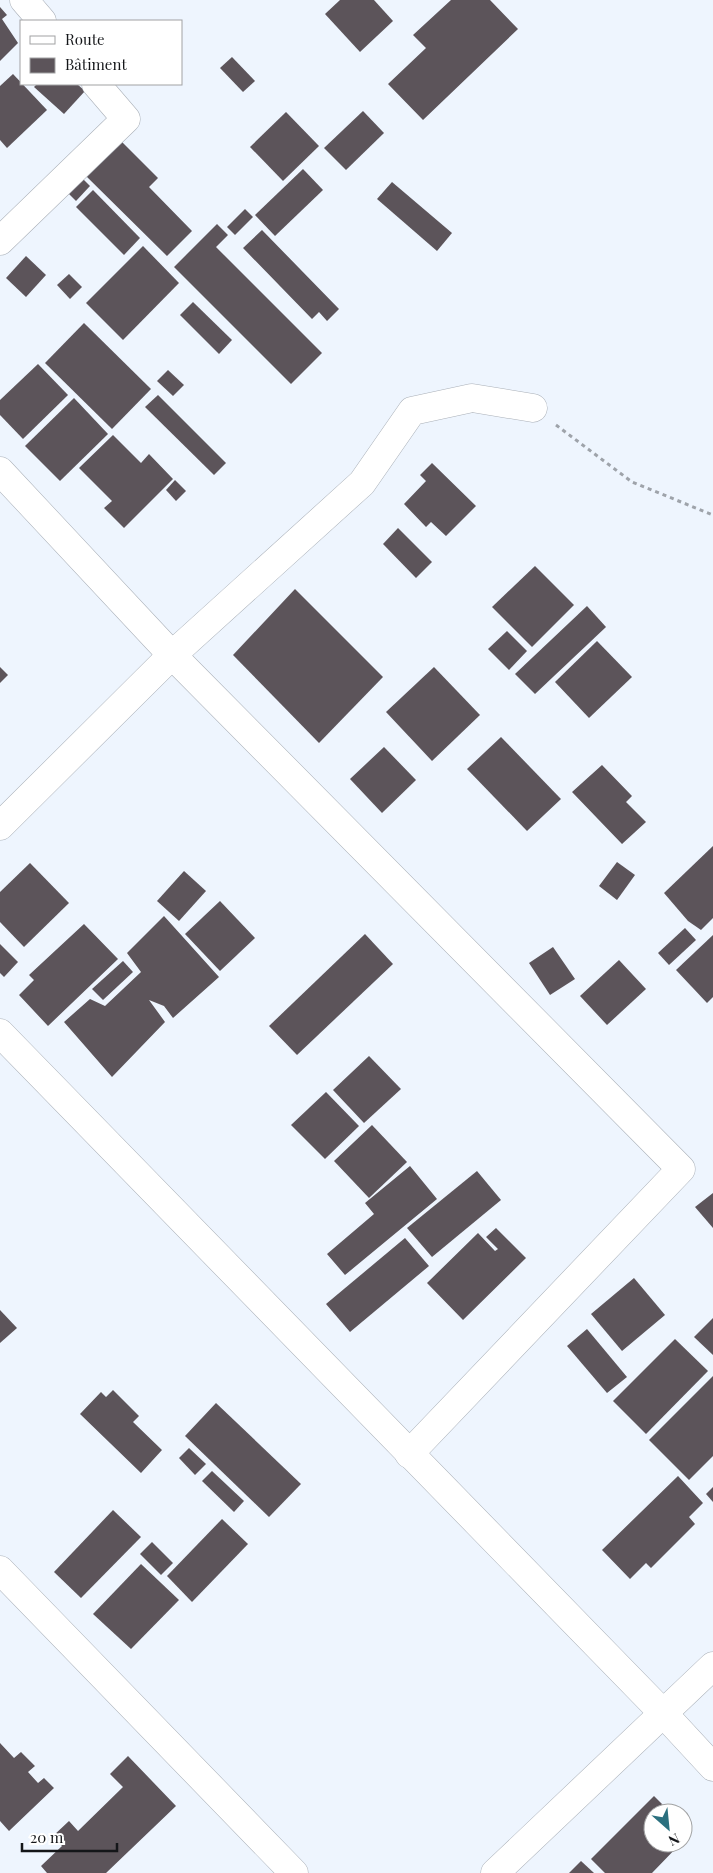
<svg xmlns="http://www.w3.org/2000/svg" width="713" height="1873" font-family="'Playfair Display',serif">
	<style>
		.building { fill: #5c545a }
		.lines { fill: none; stroke-linecap: round; stroke-linejoin: round }
		.minor-casing { stroke: #aab0b8; stroke-width: 29 }
		.path { stroke: #9ea3aa; stroke-width: 3; stroke-dasharray: 4 4; stroke-linecap: butt }
		.minor { stroke: #fff; stroke-width: 28 }
	</style>
	<rect width="100%" height="100%" fill="#eef5fe"/>
	<g class="building">
		<polygon points="340,0 374,0 393,21 360,52 325,14"/>
		<polygon points="451,0 490,0 518,29 423,120 388,84 426,48 413,35"/>
		<polygon points="0,7 7,15 2,19 18,43 0,61"/>
		<polygon points="232,57 255,81 243,92 220,68"/>
		<polygon points="13,74 47,110 7,148 0,140 0,86"/>
		<polygon points="37,84 77,84 85,91 64,114 34,87"/>
		<polygon points="363,111 384,133 346,170 324,148"/>
		<polygon points="286,112 319,146 283,181 250,147"/>
		<polygon points="121,141 158,178 149,187 192,231 167,256 86,176"/>
		<polygon points="303,169 323,190 275,236 255,215"/>
		<polygon points="82,178 90,186 76,201 67,192"/>
		<polygon points="392,182 452,233 437,251 377,199"/>
		<polygon points="93,190 140,238 124,255 76,207"/>
		<polygon points="245,209 253,217 235,235 227,227"/>
		<polygon points="217,224 228,235 216,247 322,353 291,384 174,267"/>
		<polygon points="262,230 339,309 327,321 319,312 312,319 243,248"/>
		<polygon points="143,246 179,283 123,340 86,303"/>
		<polygon points="26,256 46,275 26,297 6,278"/>
		<polygon points="69,274 82,287 70,299 57,285"/>
		<polygon points="193,302 232,340 219,354 180,315"/>
		<polygon points="84,323 151,389 112,429 45,363"/>
		<polygon points="38,364 68,395 23,439 0,415 0,400"/>
		<polygon points="168,370 184,385 173,396 157,381"/>
		<polygon points="158,395 226,463 214,475 145,407"/>
		<polygon points="74,398 108,434 60,481 25,446"/>
		<polygon points="113,435 141,463 149,454 173,479 124,528 104,508 112,501 79,468"/>
		<polygon points="432,463 476,506 446,536 431,522 426,527 404,504 426,481 420,475"/>
		<polygon points="175,480 186,491 176,501 166,490"/>
		<polygon points="398,528 432,562 416,578 383,544"/>
		<polygon points="535,566 574,605 532,647 492,607"/>
		<polygon points="295,589 383,677 319,743 233,655"/>
		<polygon points="587,606 606,627 535,694 515,674"/>
		<polygon points="507,631 527,651 509,670 488,649"/>
		<polygon points="597,641 632,677 589,718 555,682"/>
		<polygon points="0,667 8,675 0,683"/>
		<polygon points="434,667 480,715 432,761 386,712"/>
		<polygon points="501,737 561,799 527,831 467,769"/>
		<polygon points="384,747 416,780 382,813 350,779"/>
		<polygon points="602,765 632,796 626,802 646,822 622,844 572,792"/>
		<polygon points="713,846 713,918 701,930 688,921 664,893"/>
		<polygon points="617,862 635,875 617,900 599,886"/>
		<polygon points="30,863 69,903 24,947 0,922 0,892"/>
		<polygon points="184,871 206,891 179,921 157,901"/>
		<polygon points="220,901 255,938 220,971 185,934"/>
		<polygon points="164,916 219,977 173,1018 164,1006 149,1000 165,1022 112,1077 64,1022 90,999 105,1006 141,972 127,953"/>
		<polygon points="84,924 118,959 48,1026 19,995 34,980 29,975"/>
		<polygon points="685,928 696,940 669,965 658,953"/>
		<polygon points="365,934 393,964 297,1055 269,1026"/>
		<polygon points="713,935 713,997 707,1003 676,970"/>
		<polygon points="0,944 18,962 4,977 0,973"/>
		<polygon points="553,947 575,979 550,995 529,963"/>
		<polygon points="619,960 646,989 607,1025 580,996"/>
		<polygon points="123,961 133,972 103,1000 92,989"/>
		<polygon points="369,1056 401,1089 364,1123 333,1090"/>
		<polygon points="326,1092 359,1126 325,1159 291,1125"/>
		<polygon points="372,1125 407,1162 369,1198 334,1161"/>
		<polygon points="410,1166 437,1199 345,1275 327,1254 374,1214 365,1203"/>
		<polygon points="477,1171 501,1200 432,1257 407,1228"/>
		<polygon points="713,1193 713,1228 695,1207"/>
		<polygon points="496,1228 526,1258 463,1320 427,1283 478,1233 495,1251 498,1249 486,1237"/>
		<polygon points="405,1238 429,1266 350,1332 326,1304"/>
		<polygon points="634,1278 665,1315 622,1351 591,1314"/>
		<polygon points="0,1310 17,1328 0,1343"/>
		<polygon points="713,1318 713,1355 694,1337"/>
		<polygon points="587,1329 627,1377 607,1393 567,1346"/>
		<polygon points="675,1339 708,1371 646,1434 613,1401"/>
		<polygon points="713,1376 713,1456 689,1480 649,1440"/>
		<polygon points="113,1390 139,1416 133,1422 162,1450 141,1473 80,1414 101,1392 106,1397"/>
		<polygon points="216,1403 301,1484 269,1517 185,1436"/>
		<polygon points="189,1448 206,1464 195,1475 179,1458"/>
		<polygon points="212,1471 244,1501 234,1512 202,1481"/>
		<polygon points="678,1476 703,1503 689,1517 695,1524 651,1568 646,1563 630,1579 602,1550"/>
		<polygon points="713,1487 713,1502 706,1494"/>
		<polygon points="113,1510 141,1537 81,1598 54,1572"/>
		<polygon points="222,1519 248,1544 192,1602 167,1576"/>
		<polygon points="152,1542 173,1563 161,1575 140,1554"/>
		<polygon points="141,1564 179,1600 131,1649 93,1614"/>
		<polygon points="0,1743 14,1758 21,1752 35,1766 28,1772 38,1783 44,1778 54,1788 9,1831 0,1821"/>
		<polygon points="128,1756 176,1806 106,1873 47,1873 41,1866 62,1846 53,1836 69,1821 78,1831 123,1787 110,1774"/>
		<polygon points="654,1796 671,1813 653,1813 653,1843 681,1843 652,1873 605,1873 591,1859"/>
		<polygon points="683,1824 691,1832 683,1841"/>
		<polygon points="581,1861 594,1873 569,1873"/>
	</g>
	<g class="lines">
		<g class="minor-casing">
			<g id="minor">
				<polyline points="24,0 42,21"/>
				<polyline points="0,241 126,119 96,84"/>
				<polyline points="0,471 172,655 681,1169 409,1454"/>
				<polyline points="0,826 172,655 362,483 412,411 472,398 533,408"/>
				<polyline points="0,1033 663,1713 713,1767"/>
				<polyline points="0,1570 294,1873"/>
				<polyline points="495,1873 713,1666"/>
			</g>
		</g>
		<polyline class="path" points="556,425 632,482 713,515"/>
		<use href="#minor" class="minor"/>
	</g>
	<rect x="20" y="20" width="162" height="65" fill="#ffffff" stroke="#a1a2a3"/>
	<rect x="30" y="36" width="25" height="8" fill="#ffffff" stroke="#a1a2a3"/>
	<text x="65" y="45" font-size="15" fill="#141619">Route</text>
	<rect x="30" y="58" width="25" height="15" fill="#5c545a" stroke="#a1a2a3"/>
	<text x="65" y="70" font-size="15" fill="#141619">Bâtiment</text>
	<g transform="translate(668 1828) rotate(153)"><circle r="24" fill="#ffffff" stroke="#a1a2a3"/>
	<path d="M0-4L9 19L0 12L-9 19Z" fill="#2b707f"/>
	<text y="-8" font-size="14" font-weight="bold" text-anchor="middle" fill="#141619">N</text>
	</g>
	<path d="M22 1843v8h95v-8" fill="none" stroke="#141619" stroke-width="2.5"/>
	<text x="30" y="1843" font-size="15" fill="#141619" stroke="#ffffff" stroke-width="4" paint-order="stroke">20 m</text>
</svg>
